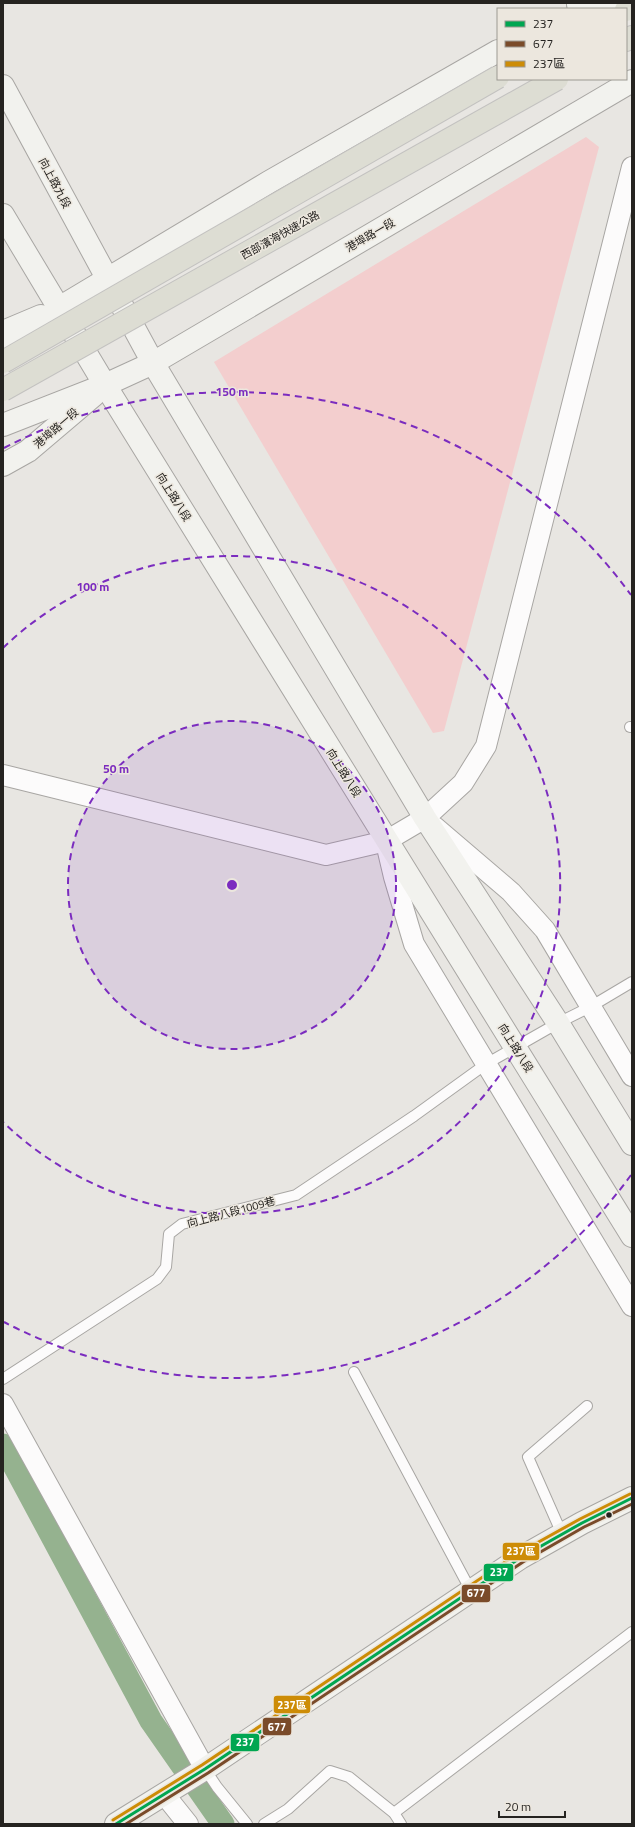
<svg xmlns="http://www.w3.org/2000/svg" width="635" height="1827" font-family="'Titillium Web','Noto Sans TC',sans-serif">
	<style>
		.green { fill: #f3cece }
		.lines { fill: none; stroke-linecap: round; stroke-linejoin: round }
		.canal { stroke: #95b28f; stroke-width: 23 }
		.lane-casing { stroke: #a8a6a3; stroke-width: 12 }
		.street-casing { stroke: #a8a6a3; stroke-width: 22 }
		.secondary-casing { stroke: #a8a6a3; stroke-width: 24 }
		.highway-casing { stroke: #c3c2c0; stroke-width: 24 }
		.lane { stroke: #fcfbfb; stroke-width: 10 }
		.street { stroke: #fcfbfb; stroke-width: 20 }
		.secondary { stroke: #f2f2ee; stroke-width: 22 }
		.highway { stroke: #ddddd3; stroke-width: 22 }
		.highway-bridge-casing { stroke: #c3c2c0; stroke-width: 24; stroke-linecap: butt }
		.highway-bridge { stroke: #ddddd3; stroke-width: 22 }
		.bus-1-casing { stroke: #ece7de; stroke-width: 6 }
		.bus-2-casing { stroke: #ece7de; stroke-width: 6 }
		.bus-3-casing { stroke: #ece7de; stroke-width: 6 }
		.bus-1 { stroke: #00a651; stroke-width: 3 }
		.bus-2 { stroke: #7a4b2a; stroke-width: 3 }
		.bus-3 { stroke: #cd8c06; stroke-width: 3 }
		.ring { fill: none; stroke: #7b2cbf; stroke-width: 2; stroke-dasharray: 7 5 }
		.bus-dot { fill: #252320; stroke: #ece7de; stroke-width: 1.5 }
		.labels { text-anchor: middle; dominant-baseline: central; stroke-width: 3; stroke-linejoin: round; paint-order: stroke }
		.street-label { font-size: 11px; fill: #252320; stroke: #ece7de }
		.centre { fill: #7b2cbf; stroke: #ece7de; stroke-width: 2 }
		.ring-label { font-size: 12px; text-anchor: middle; font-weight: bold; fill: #7b2cbf; stroke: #ece7de; stroke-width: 3; stroke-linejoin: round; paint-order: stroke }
		.line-badge { stroke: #ece7de; stroke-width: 1.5 }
		.badge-label { font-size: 11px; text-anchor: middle; font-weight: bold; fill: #fff }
	</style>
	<rect width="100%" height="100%" fill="#e8e6e2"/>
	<polygon class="green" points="586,137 599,147 444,731 433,733 214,362"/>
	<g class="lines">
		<polyline class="canal" points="3,1445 151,1721 223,1824"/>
		<g class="lane-casing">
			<g id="lane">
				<polyline points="630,727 632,727"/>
				<polyline points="354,1372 471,1591"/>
				<polyline points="3,1379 157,1279 166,1267 169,1234 182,1224 296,1195 414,1116 486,1064 558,1023 590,1007 632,982"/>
				<polyline points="562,1534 528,1457 587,1406"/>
				<polyline points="205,1769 217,1787 247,1824"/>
				<polyline points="394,1813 632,1632"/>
				<polyline points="264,1824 288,1809 330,1771 349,1777 394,1813 401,1824"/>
			</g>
		</g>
		<g class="street-casing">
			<g id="street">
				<polyline points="3,775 326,855 386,841 425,818 463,783 486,746 632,167"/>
				<polyline points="435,827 511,892 545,930 632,1076"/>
				<polyline points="386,843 394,877 414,944 632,1306"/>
				<polyline points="3,1404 205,1769"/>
				<polyline points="164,1794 188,1824"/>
			</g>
		</g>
		<g class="secondary-casing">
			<g id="secondary">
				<polyline points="578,5 632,7"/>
				<polyline points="3,86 153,363 425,818 558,1023 632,1144"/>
				<polyline points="3,215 105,385 632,1236"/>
				<polyline points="3,332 41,316"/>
				<polyline points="6,354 59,308 269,182 498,51"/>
				<polyline points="3,425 105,385 153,363 632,81"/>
				<polyline points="3,465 28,451 94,395"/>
				<polyline points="116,1824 205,1769 520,1558 582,1523 632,1498"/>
			</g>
		</g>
		<g class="highway-casing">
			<polyline id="highway" points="626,40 632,37"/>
		</g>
		<use href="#lane" class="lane"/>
		<use href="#street" class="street"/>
		<use href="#secondary" class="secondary"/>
		<use href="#highway" class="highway"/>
		<g class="highway-bridge-casing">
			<g id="highway-bridge">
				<polyline points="626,10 632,7"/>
				<polyline points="3,362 498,77"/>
				<polyline points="3,390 557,79"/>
			</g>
		</g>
		<use href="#highway-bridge" class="highway-bridge"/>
		<g class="bus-1-casing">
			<polyline id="bus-1" points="116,1824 205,1769 520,1558 582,1523 632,1498"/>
		</g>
		<g class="bus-2-casing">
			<polyline id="bus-2" points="126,1824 208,1773 523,1562 584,1527 632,1504"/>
		</g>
		<g class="bus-3-casing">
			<polyline id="bus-3" points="113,1820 202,1765 517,1554 580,1519 630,1494"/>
		</g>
		<use href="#bus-1" class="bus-1"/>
		<use href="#bus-2" class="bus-2"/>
		<use href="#bus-3" class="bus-3"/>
	</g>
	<circle cx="232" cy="885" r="164" fill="#7b2cbf" fill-opacity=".12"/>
	<g class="ring">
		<circle cx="232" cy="885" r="164"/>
		<path d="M3 648A329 329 0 1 1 3 1122"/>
		<path d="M631 1175A493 493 0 0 1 4 1322M4 448A493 493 0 0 1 631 595"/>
	</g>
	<circle class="bus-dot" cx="609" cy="1515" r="3.5"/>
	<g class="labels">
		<g class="street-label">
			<text transform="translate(55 183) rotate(62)">向上路九段</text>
			<text transform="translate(280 235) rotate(-29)">西部濱海快速公路</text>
			<text transform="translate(370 235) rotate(-30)">港埠路一段</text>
			<text transform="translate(56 428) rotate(-41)">港埠路一段</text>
			<text transform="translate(174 497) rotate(58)">向上路八段</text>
			<text transform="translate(344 773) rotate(58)">向上路八段</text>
			<text transform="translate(516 1048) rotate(58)">向上路八段</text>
			<text transform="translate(231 1212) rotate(-15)">向上路八段1009巷</text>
		</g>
	</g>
	<circle cx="232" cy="885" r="6" class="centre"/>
	<g class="ring-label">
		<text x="232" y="396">150 m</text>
		<text x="93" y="591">100 m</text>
		<text x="116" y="773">50 m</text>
	</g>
	<g class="line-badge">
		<rect x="502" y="1542" width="38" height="19" rx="4" fill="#cd8c06"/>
		<rect x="483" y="1563" width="31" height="19" rx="4" fill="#00a651"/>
		<rect x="461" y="1584" width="30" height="19" rx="4" fill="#7a4b2a"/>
		<rect x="273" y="1695" width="38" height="19" rx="4" fill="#cd8c06"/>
		<rect x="262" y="1717" width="30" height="19" rx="4" fill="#7a4b2a"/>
		<rect x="230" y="1733" width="30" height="19" rx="4" fill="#00a651"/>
	</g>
	<g class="badge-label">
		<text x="521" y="1555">237區</text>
		<text x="499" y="1576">237</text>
		<text x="476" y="1597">677</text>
		<text x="292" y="1709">237區</text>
		<text x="277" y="1731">677</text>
		<text x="245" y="1746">237</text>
	</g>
	<rect width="635" height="1827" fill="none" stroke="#252320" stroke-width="8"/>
	<rect x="497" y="8" width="130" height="72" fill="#ece7de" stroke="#9c9992"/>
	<rect x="505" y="21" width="20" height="6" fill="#00a651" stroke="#9c9992"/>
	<text x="533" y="28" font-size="12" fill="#252320">237</text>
	<rect x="505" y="41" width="20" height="6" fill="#7a4b2a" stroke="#9c9992"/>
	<text x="533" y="48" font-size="12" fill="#252320">677</text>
	<rect x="505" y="61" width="20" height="6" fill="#cd8c06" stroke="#9c9992"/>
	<text x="533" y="68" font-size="12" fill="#252320">237區</text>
	<path d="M499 1811v6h66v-6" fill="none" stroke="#252320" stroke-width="2"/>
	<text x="505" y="1811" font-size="12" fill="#252320" stroke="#ece7de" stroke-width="3" paint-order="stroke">20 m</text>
</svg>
